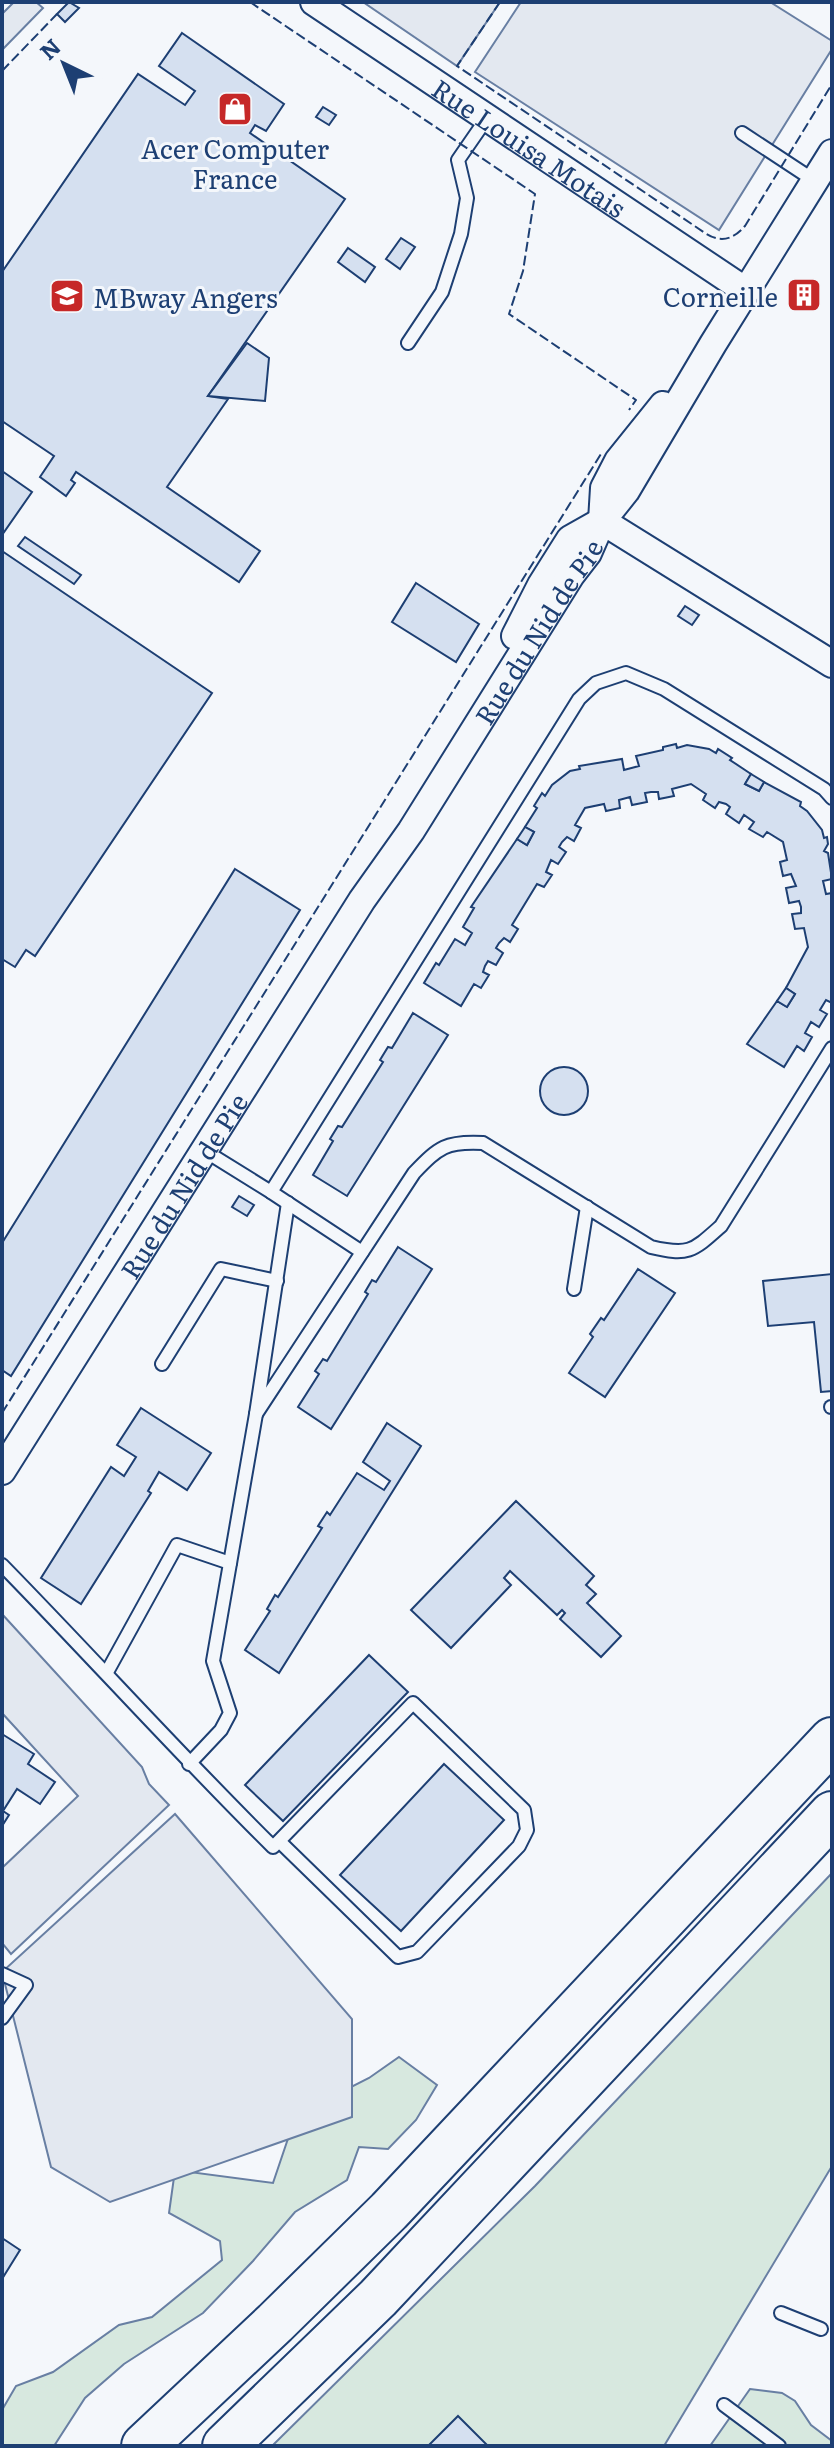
<svg xmlns="http://www.w3.org/2000/svg" width="834" height="2448" font-family="Literata,serif">
	<style>
		.green { fill: #d7e8df; stroke: #687fa3; stroke-width: 2 }
		.parking { fill: #e3e8f0; stroke: #687fa3; stroke-width: 2 }
		.building { fill: #d5e0f0; stroke: #1d3f73; stroke-width: 2 }
		.lines { fill: none; stroke-linecap: round; stroke-linejoin: round }
		.lane-casing { stroke: #1d3f73; stroke-width: 16 }
		.street-casing { stroke: #1d3f73; stroke-width: 30 }
		.highway-casing { stroke: #1d3f73; stroke-width: 48 }
		.lane { stroke: #f4f7fb; stroke-width: 12 }
		.street { stroke: #f4f7fb; stroke-width: 26 }
		.highway { stroke: #f4f7fb; stroke-width: 44 }
		.fence { stroke: #1d3f73; stroke-width: 2; stroke-dasharray: 10 4; stroke-linecap: butt }
		.labels { text-anchor: middle; dominant-baseline: central; stroke-width: 6; stroke-linejoin: round; paint-order: stroke }
		.street-label { font-size: 26px; fill: #1d3f73; stroke: #f4f7fb }
		.poi-label { font-size: 26px; fill: #1d3f73; stroke: #f4f7fb }
	</style>
	<rect width="100%" height="100%" fill="#f4f7fb"/>
	<g class="green">
		<polygon points="832,1873 832,2166 664,2446 272,2446 535,2186"/>
		<polygon points="399,2057 437,2085 416,2120 388,2149 359,2147 347,2180 295,2212 253,2261 203,2313 124,2364 85,2398 54,2446 2,2446 2,2410 16,2386 53,2372 119,2325 152,2317 222,2260 220,2241 169,2213 175,2170 273,2183 296,2115 369,2078"/>
		<polygon points="750,2389 782,2393 795,2401 811,2425 832,2441 832,2446 710,2446"/>
	</g>
	<g class="parking">
		<polygon points="14,2 36,2 43,8 2,50 2,14"/>
		<polygon points="363,2 500,2 457,66"/>
		<polygon points="521,2 770,2 832,41 832,49 719,230 475,72"/>
		<polygon points="2,1614 142,1767 149,1784 169,1805 11,1954 2,1943 2,1868 78,1796 2,1713"/>
		<polygon points="175,1814 352,2019 352,2117 110,2202 51,2167 2,1972"/>
	</g>
	<g class="building">
		<polygon points="69,2 79,8 65,22 57,14"/>
		<polygon points="182,33 284,104 266,131 255,125 250,133 345,199 208,396 228,399 167,487 260,551 239,582 76,472 71,480 75,483 66,496 40,477 54,456 2,421 2,272 138,74 185,105 195,91 159,66"/>
		<polygon points="323,107 336,115 329,125 316,117"/>
		<polygon points="401,238 415,247 400,269 386,259"/>
		<polygon points="348,248 375,267 365,282 338,262"/>
		<polygon points="804,285 813,290 803,305 795,300"/>
		<polygon points="247,343 269,358 265,401 208,396"/>
		<polygon points="2,471 32,492 2,535"/>
		<polygon points="25,537 81,575 74,584 18,546"/>
		<polygon points="2,551 212,693 35,956 26,950 15,967 2,959"/>
		<polygon points="416,583 479,624 456,662 392,622"/>
		<polygon points="685,606 699,615 692,625 678,616"/>
		<polygon points="676,744 677,748 687,745 709,749 716,753 718,749 732,758 730,760 751,774 745,784 759,791 764,782 801,802 800,806 807,811 822,830 824,838 827,837 828,844 824,851 828,853 832,879 823,881 826,894 832,893 832,1003 826,1000 820,1010 827,1014 819,1027 811,1022 805,1033 812,1037 804,1051 797,1046 784,1067 747,1044 777,1001 787,1007 795,994 786,988 808,947 804,928 795,929 792,914 801,913 801,907 799,901 789,903 786,888 796,886 791,874 783,876 780,862 787,860 783,842 767,832 763,837 749,829 754,822 744,815 739,823 726,814 730,807 726,804 719,802 715,808 703,800 706,794 691,784 672,789 674,796 659,799 658,792 651,792 645,793 647,802 632,805 630,797 619,800 620,808 606,811 604,804 585,808 575,825 581,828 574,841 567,837 562,842 559,847 566,852 558,864 551,860 546,872 552,875 544,887 537,884 512,925 518,929 510,942 504,938 499,943 496,948 503,953 496,965 488,961 485,966 483,972 489,975 481,988 474,984 461,1006 424,983 436,963 439,965 455,939 465,945 472,933 463,927 474,908 471,907 517,839 527,845 534,832 525,827 537,808 534,806 542,793 545,796 552,785 570,771 580,769 579,766 622,759 624,770 639,766 636,756 663,750 663,747"/>
		<polygon points="751,774 764,782 759,791 745,784"/>
		<polygon points="525,827 534,832 527,845 517,839"/>
		<polygon points="235,869 300,910 11,1376 2,1370 2,1243"/>
		<polygon points="786,988 795,994 787,1007 777,1001"/>
		<polygon points="413,1013 448,1035 347,1196 313,1175 333,1141 330,1139 338,1126 342,1127 383,1062 380,1060 388,1047 392,1048"/>
		<circle cx="564" cy="1091" r="24"/>
		<polygon points="239,1196 254,1205 247,1216 232,1207"/>
		<polygon points="398,1247 432,1269 331,1429 298,1407 319,1374 315,1371 323,1359 327,1361 368,1294 365,1292 372,1280 376,1282"/>
		<polygon points="638,1269 675,1293 605,1397 569,1373 593,1337 590,1334 601,1318 604,1320"/>
		<polygon points="832,1274 832,1391 821,1392 814,1322 768,1326 763,1281"/>
		<polygon points="141,1408 211,1453 187,1490 159,1472 148,1491 151,1493 81,1604 41,1578 111,1467 124,1476 136,1457 117,1445"/>
		<polygon points="387,1423 421,1446 279,1673 245,1650 270,1611 267,1609 275,1595 278,1597 322,1528 318,1526 327,1512 330,1515 357,1473 384,1490 390,1481 363,1462"/>
		<polygon points="516,1501 594,1576 586,1585 596,1594 587,1603 621,1636 601,1657 560,1619 565,1613 562,1610 557,1615 510,1571 504,1578 511,1585 451,1648 411,1610"/>
		<polygon points="369,1655 408,1692 283,1821 245,1785"/>
		<polygon points="2,1734 34,1754 28,1764 55,1782 40,1804 17,1789 3,1811 9,1815 2,1826"/>
		<polygon points="444,1764 504,1820 401,1931 340,1875"/>
		<polygon points="2,2238 20,2250 2,2279"/>
		<polygon points="458,2416 488,2446 428,2446"/>
	</g>
	<g class="lines">
		<g class="lane-casing">
			<g id="lane">
				<polyline points="742,133 815,181"/>
				<polyline points="408,343 442,292 461,234 467,198 458,160 487,118"/>
				<polyline points="205,1151 271,1192 579,699 596,683 626,673 664,689 824,789 832,798"/>
				<polyline points="271,1192 362,1252"/>
				<polyline points="574,1289 587,1207"/>
				<polyline points="162,1364 221,1269 277,1281"/>
				<polyline points="831,1407 832,1407"/>
				<path d="M 256,1414 L 414,1173 C 439,1147 446,1141 483,1143 L 651,1247 C 689,1256 693,1251 721,1226 L 832,1048"/>
				<path d="M 2,1565 C 93,1658 180,1755 273,1847 L 279,1841 L 413,1703 L 524,1810 L 527,1830 L 519,1846 L 417,1952 L 398,1957 L 279,1841"/>
				<polyline points="107,1672 177,1545 230,1563"/>
				<polyline points="189,1764 221,1730 230,1713 213,1661 256,1414 288,1203"/>
				<polyline points="2,1974 26,1985 2,2018"/>
				<polyline points="781,2313 821,2329"/>
				<polyline points="724,2405 779,2446"/>
			</g>
		</g>
		<g class="street-casing">
			<g id="street">
				<path id="s1" d="M 314,2 L 746,291"/>
				<polyline points="602,521 832,664"/>
				<polyline points="602,521 604,488 618,461 663,405"/>
				<polyline points="515,636 541,585 570,539 602,521"/>
				<path id="s2" d="M 2,1471 L 362,900 L 411,831 L 571,575 L 588,553 L 602,521 L 626,491 L 713,344 L 832,153"/>
			</g>
		</g>
		<g class="highway-casing">
			<g id="highway">
				<polyline points="144,2446 275,2323 389,2211 832,1740"/>
				<polyline points="225,2446 378,2298 832,1814"/>
			</g>
		</g>
		<use href="#lane" class="lane"/>
		<use href="#street" class="street"/>
		<use href="#highway" class="highway"/>
		<g class="fence">
			<polyline points="250,2 535,194 523,271 509,314 636,400 629,410"/>
			<path d="M 500,2 L 457,66 L 705,233 C 720,243 733,240 745,226 L 832,84"/>
			<polyline points="2,71 57,14"/>
			<polyline points="2,1413 601,454"/>
		</g>
	</g>
	<defs>
		<g id="shop-square" transform="scale(1.8)"><rect x="-9" y="-9" width="18" height="18" rx="4" fill="#c62828" stroke="#f4f7fb"/><path d="M-5-2.5h2.3a2.7 3.5 0 0 1 5.4 0H5L5.5 6h-11ZM-1.5-2.5h3a1.5 2.3 0 0 0-3 0Z" fill="#fff"/></g>
		<g id="building-square" transform="scale(1.8)"><rect x="-9" y="-9" width="18" height="18" rx="4" fill="#c62828" stroke="#f4f7fb"/><path d="M-4-6H4V6H1V3H-1V6H-4ZM-2.5-4.3h1.7v1.8h-1.7ZM.8-4.3h1.7v1.8H.8ZM-2.5-1h1.7V.8h-1.7ZM.8-1h1.7V.8H.8Z" fill="#fff"/></g>
		<g id="university-square" transform="scale(1.8)"><rect x="-9" y="-9" width="18" height="18" rx="4" fill="#c62828" stroke="#f4f7fb"/><path d="M0-5L7-2L0 1L-7-2ZM-4 1L0 2.5L4 1V4Q0 6-4 4Z" fill="#fff"/></g>
	</defs>
	<g fill-rule="evenodd">
		<use href="#shop-square" x="235" y="109"/>
		<use href="#building-square" x="804" y="295"/>
		<use href="#university-square" x="67" y="296"/>
	</g>
	<g class="labels">
		<g class="street-label">
			<text stroke="none"><textPath href="#s1" startOffset="260">Rue Louisa Motais</textPath></text>
			<text stroke="none"><textPath href="#s2" startOffset="996">Rue du Nid de Pie</textPath></text>
			<text stroke="none"><textPath href="#s2" startOffset="338">Rue du Nid de Pie</textPath></text>
		</g>
		<g class="poi-label">
			<text x="235" y="147">Acer Computer<tspan x="235" dy="30">France</tspan></text>
			<text x="778" y="295" text-anchor="end">Corneille</text>
			<text x="93" y="296" text-anchor="start">MBway Angers</text>
		</g>
	</g>
	<rect width="834" height="2448" fill="none" stroke="#1d3f73" stroke-width="8"/>
	<g transform="translate(64 64) rotate(317)" stroke="#f4f7fb" stroke-width="6" paint-order="stroke">
	<path d="M0-6L14 30L0 20L-14 30Z" fill="#1d3f73"/>
	<text y="-12" font-size="22" font-weight="bold" text-anchor="middle" fill="#1d3f73">N</text>
	</g>
</svg>
